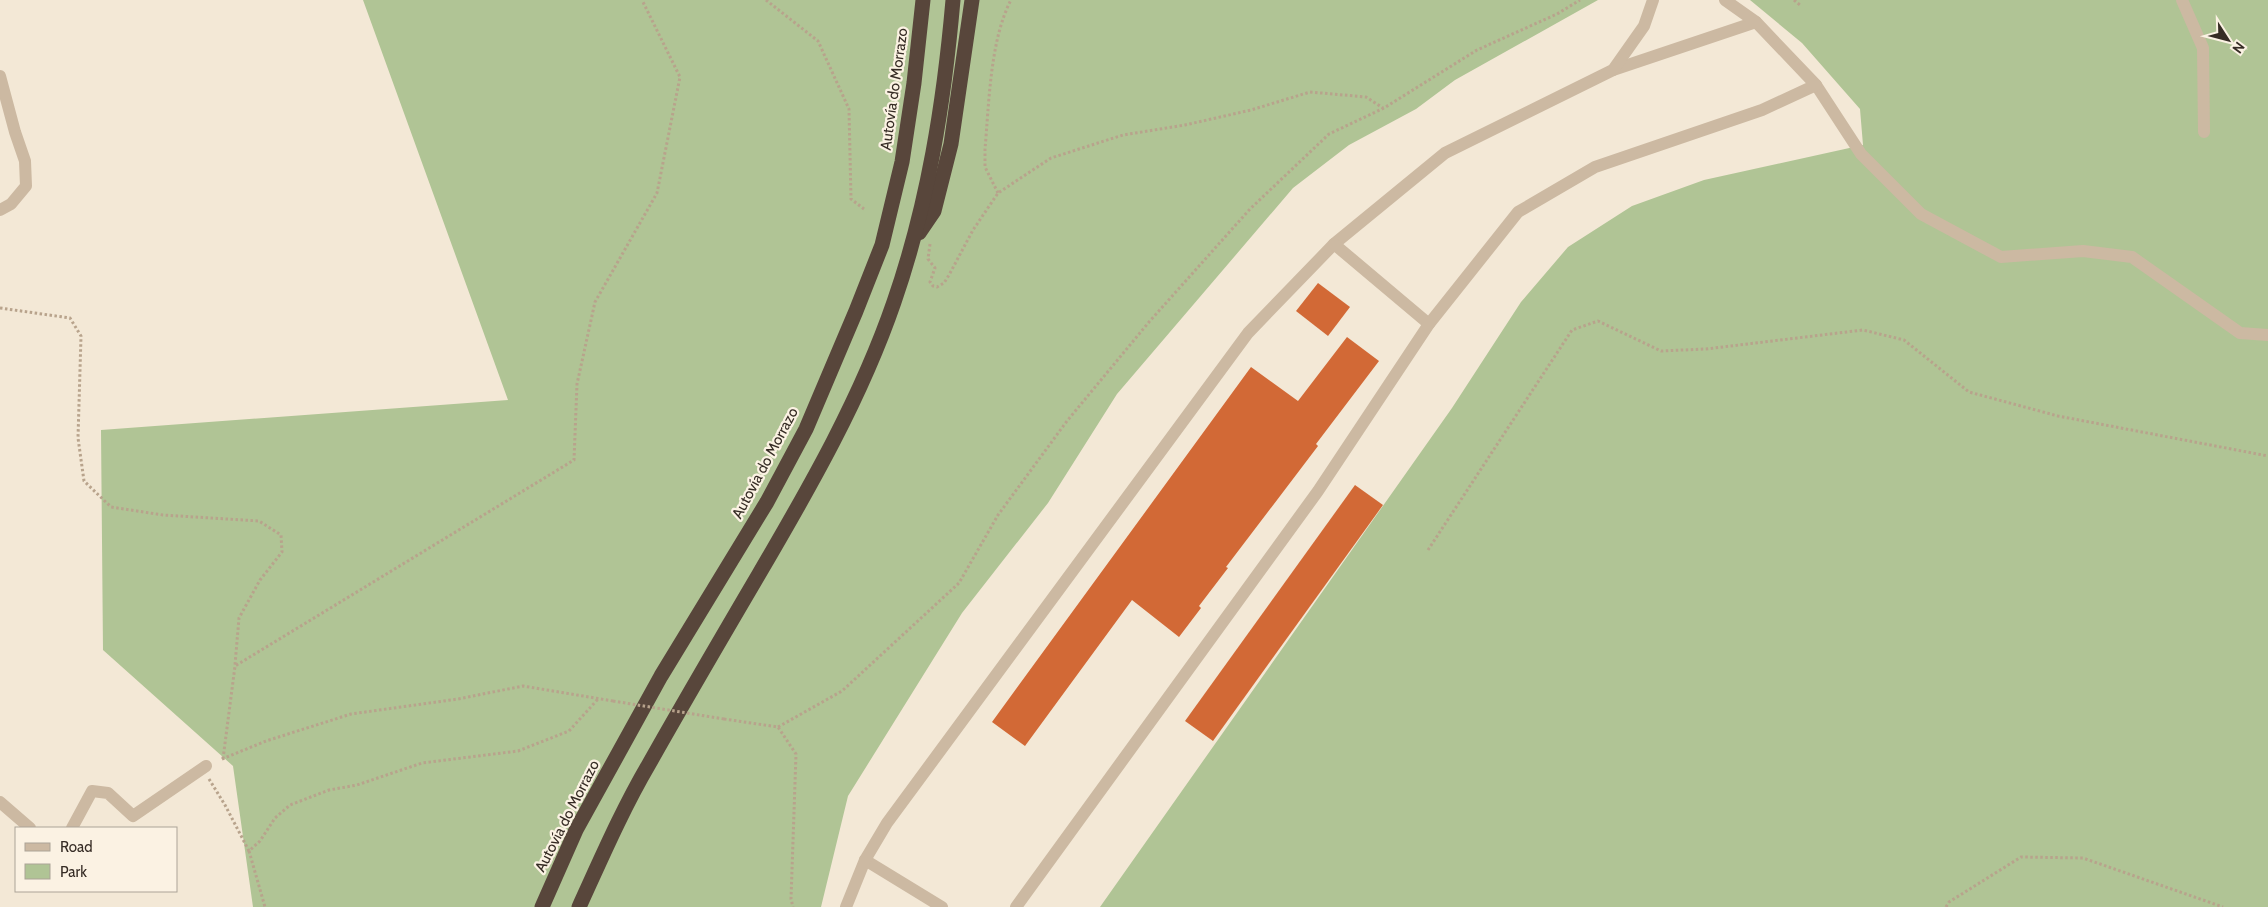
<svg xmlns="http://www.w3.org/2000/svg" width="2268" height="907" font-family="Cabin,sans-serif">
	<style>
		.green { fill: #b0c495 }
		.building { fill: #d26936 }
		.lines { fill: none; stroke-linecap: round; stroke-linejoin: round }
		.path { stroke: #b8a38c; stroke-width: 3; stroke-dasharray: 2.5 2.5; stroke-linecap: butt }
		.minor { stroke: #ccb9a2; stroke-width: 12 }
		.motorway { stroke: #58463b; stroke-width: 15 }
		.path-bridge { stroke: #b8a38c; stroke-width: 3; stroke-dasharray: 2.5 2.5; stroke-linecap: butt }
		.labels { text-anchor: middle; dominant-baseline: central; stroke-width: 4.5; stroke-linejoin: round; paint-order: stroke }
		.street-label { font-size: 15px; fill: #362c25; stroke: #fbf2e3 }
	</style>
	<rect width="100%" height="100%" fill="#f3e8d6"/>
	<g class="green">
		<polygon points="363,0 1598,0 1455,80 1416,109 1349,145 1293,188 1117,394 1048,503 962,613 848,796 821,907 253,907 233,766 103,650 101,430 508,400"/>
		<polygon points="1750,0 2268,0 2268,907 1100,907 1452,408 1521,302 1568,247 1632,206 1704,180 1863,145 1860,109 1802,43"/>
	</g>
	<g class="building">
		<polygon points="1318,283 1350,307 1328,336 1296,311"/>
		<polygon points="1347,337 1379,361 1316,444 1318,446 1226,567 1228,568 1199,606 1201,608 1179,637 1132,600 1025,746 992,722 1251,367 1298,401"/>
		<polygon points="1355,485 1383,505 1213,741 1185,721"/>
	</g>
	<g class="lines">
		<g class="path">
			<polyline points="766,0 818,41 849,109 851,199 864,209"/>
			<polyline points="1794,0 1800,5"/>
			<path d="M 998,193 L 985,167 L 985,149 C 989,104 990,40 1011,0"/>
			<polyline points="930,244 928,259 935,268 930,282 933,286 937,287 944,283 949,275 973,230 998,193 1051,158 1123,135 1185,125 1251,110 1310,92 1366,97 1383,108"/>
			<polyline points="0,308 70,318 81,336 78,438 84,481 111,507 163,515 259,521 281,535 282,552 260,580 239,618 235,665"/>
			<polyline points="1428,550 1572,330 1598,321 1661,351 1706,349 1863,330 1904,340 1969,392 2058,416 2268,456"/>
			<polyline points="724,719 778,727 796,754 791,899 793,907"/>
			<polyline points="778,727 842,691 959,583 998,515 1067,421 1149,322 1250,209 1329,134 1384,108 1477,50 1557,14 1580,0"/>
			<polyline points="222,759 266,741 351,714 458,699 523,686 613,701"/>
			<polyline points="223,759 235,666 574,460 577,384 595,302 657,193 680,77 642,0"/>
			<polyline points="209,779 225,805 249,851 260,841 275,818 290,805 329,790 357,785 422,763 518,751 569,731 598,699"/>
			<polyline points="249,851 265,907"/>
			<polyline points="1946,907 1949,902 2021,857 2083,858 2223,907"/>
		</g>
		<g class="minor">
			<polyline points="2182,0 2203,48 2204,132"/>
			<polyline points="1613,70 1756,22"/>
			<polyline points="0,76 15,132 25,161 26,186 11,204 0,210"/>
			<polyline points="1816,85 1861,154 1921,214 2001,257 2083,251 2132,257 2240,333 2268,335"/>
			<polyline points="1334,244 1445,153 1613,70 1644,26 1653,0"/>
			<polyline points="0,802 30,828"/>
			<polyline points="72,828 92,791 108,793 133,816 206,766"/>
			<polyline points="865,860 942,907"/>
			<polyline points="846,907 865,860 887,823 1248,333 1334,244 1429,324"/>
			<polyline points="1016,907 1318,491 1429,324 1518,212 1595,167 1762,110 1816,85 1756,22 1725,0"/>
		</g>
		<g class="motorway">
			<polyline points="919,233 934,211 951,144 972,0"/>
			<polyline points="542,907 576,830 661,676 767,502 806,429 856,311 882,245 902,162 914,83 923,0"/>
			<path d="M 579,907 C 601,859 622,810 649,764 C 685,700 722,637 759,574 C 810,487 861,398 894,302 C 928,204 944,103 953,0"/>
		</g>
		<polyline class="path-bridge" points="613,701 724,719"/>
	</g>
	<g class="labels">
		<g class="street-label">
			<text transform="translate(894 89) rotate(-82)">Autovía do Morrazo</text>
			<text transform="translate(765 463) rotate(-62)">Autovía do Morrazo</text>
			<text transform="translate(567 816) rotate(-63)">Autovía do Morrazo</text>
		</g>
	</g>
	<rect x="15" y="827" width="162" height="65" fill="#fbf2e3" stroke="#aca397"/>
	<rect x="25" y="843" width="25" height="8" fill="#ccb9a2" stroke="#aca397"/>
	<text x="60" y="852" font-size="15" fill="#362c25">Road</text>
	<rect x="25" y="864" width="25" height="15" fill="#b0c495" stroke="#aca397"/>
	<text x="60" y="877" font-size="15" fill="#362c25">Park</text>
	<g transform="translate(2228 40) rotate(126)" stroke="#fbf2e3" stroke-width="4" paint-order="stroke">
	<path d="M0-4L9 19L0 12L-9 19Z" fill="#362c25"/>
	<text y="-8" font-size="14" font-weight="bold" text-anchor="middle" fill="#362c25">N</text>
	</g>
</svg>
